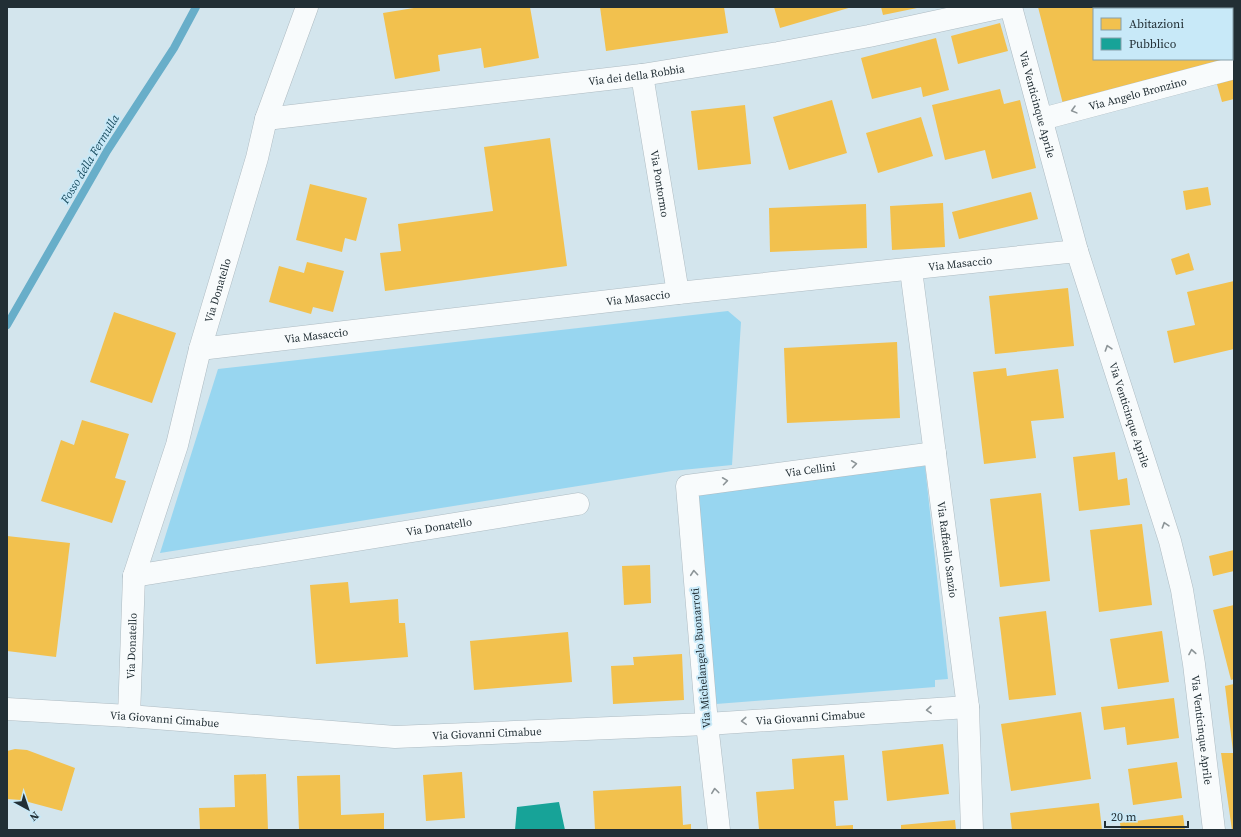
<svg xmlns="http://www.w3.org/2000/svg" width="1241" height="837" font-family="'Source Serif 4',serif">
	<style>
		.green { fill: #98d6f0 }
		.homes { fill: #f2c14e; fill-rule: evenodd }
		.public { fill: #17a398 }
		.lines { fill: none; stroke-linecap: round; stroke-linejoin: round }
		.stream { stroke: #68aec9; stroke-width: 8 }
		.minor-casing { stroke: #aebbc2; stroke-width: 23 }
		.minor { stroke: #f8fbfc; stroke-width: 22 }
		.oneway { stroke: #8d9598 }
		.labels { text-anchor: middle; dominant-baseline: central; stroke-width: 4; stroke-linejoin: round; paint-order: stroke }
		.street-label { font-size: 11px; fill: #222f35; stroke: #c8e9f8 }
		.water-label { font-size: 12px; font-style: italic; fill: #1b4d60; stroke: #c8e9f8 }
	</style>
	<rect width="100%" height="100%" fill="#d3e5ed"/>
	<g class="green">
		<polygon points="728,311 741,322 732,465 672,471 160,553 218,369"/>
		<polygon points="925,466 948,679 935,680 935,687 716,704 695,491"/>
	</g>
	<g class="homes">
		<polygon points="420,7 530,7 539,58 484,68 481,48 438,55 440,71 395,79 383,13"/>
		<polygon points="600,7 724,7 728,33 606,51"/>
		<polygon points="774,7 852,7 780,28"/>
		<polygon points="881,7 917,7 917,8 883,15"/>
		<path d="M 1038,7 L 1234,7 L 1234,60 L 1063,104 ZM 1094,9 L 1232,9 L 1232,59 L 1094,59 Z"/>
		<polygon points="1000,23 1008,51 958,64 951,36"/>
		<polygon points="936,38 949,90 923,97 921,87 872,99 861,58"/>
		<polygon points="1234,73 1234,99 1222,102 1215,77"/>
		<polygon points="1000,89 1004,104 1020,100 1036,168 992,179 985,150 945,160 932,105"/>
		<polygon points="832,100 847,153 789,170 773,117"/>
		<polygon points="745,105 751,164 698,170 691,111"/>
		<polygon points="921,117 933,156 878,173 866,133"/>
		<polygon points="550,138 567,266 385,291 380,253 401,251 398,224 493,211 484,147"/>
		<polygon points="310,184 367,198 356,241 345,238 342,252 296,240"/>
		<polygon points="1208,187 1211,205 1186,210 1183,191"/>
		<polygon points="1031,192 1038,219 959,239 952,212"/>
		<polygon points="943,203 945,247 892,250 890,206"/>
		<polygon points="866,204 867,248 770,252 769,208"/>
		<polygon points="1189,253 1194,270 1176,275 1171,259"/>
		<polygon points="307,262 344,271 333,312 313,307 311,314 269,302 279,266 304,273"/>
		<polygon points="1234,281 1234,349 1174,363 1167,331 1195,325 1187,292"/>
		<polygon points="1068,288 1074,346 995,354 989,296"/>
		<polygon points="114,312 176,333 152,403 90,382"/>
		<polygon points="897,342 900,418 787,423 784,348"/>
		<polygon points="1006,368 1007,376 1058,369 1064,418 1031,421 1036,458 984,464 973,372"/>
		<polygon points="82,420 129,434 115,478 126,481 112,523 41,501 61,440 74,445"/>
		<polygon points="1115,452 1118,480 1127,478 1130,505 1079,511 1073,457"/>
		<polygon points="1041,493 1050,581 1000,587 990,499"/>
		<polygon points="1142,524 1152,605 1099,612 1090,530"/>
		<polygon points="7,536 70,543 56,657 7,651"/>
		<polygon points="1234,550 1234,571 1213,576 1209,556"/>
		<polygon points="650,565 651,603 624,605 622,566"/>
		<polygon points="348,582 350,603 398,599 399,623 405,623 408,657 316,664 310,585"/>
		<polygon points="1234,605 1234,679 1231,680 1213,610"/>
		<polygon points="1046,611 1056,695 1009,700 999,617"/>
		<polygon points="1162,631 1169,682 1118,689 1110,639"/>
		<polygon points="568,632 572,682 474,690 470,641"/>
		<polygon points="682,654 684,700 613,704 611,666 634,665 633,657"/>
		<polygon points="1234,684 1234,751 1233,751 1225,686"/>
		<polygon points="1174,698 1179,738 1127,745 1125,727 1104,730 1101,707"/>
		<polygon points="1081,712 1091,779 1011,791 1001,724"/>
		<polygon points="943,744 949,794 887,801 882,751"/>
		<polygon points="15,749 27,750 75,768 62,811 21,800 7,799 7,751"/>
		<polygon points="1221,753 1234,753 1234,830 1232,830"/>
		<polygon points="844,755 848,800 834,801 836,826 853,825 853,830 759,830 756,792 794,789 792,759"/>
		<polygon points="1177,762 1182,798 1133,805 1128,769"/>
		<polygon points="462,772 465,818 426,821 423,775"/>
		<polygon points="266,774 268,830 200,830 199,808 235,807 234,775"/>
		<polygon points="340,775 341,815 384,813 384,830 299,830 297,776"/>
		<polygon points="681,786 683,825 691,824 691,830 595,830 593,791"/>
		<polygon points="1099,803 1102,830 1012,830 1010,813"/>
		<polygon points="1183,815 1185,830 1121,830 1120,823"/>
		<polygon points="955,820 956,830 901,830 901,825"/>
	</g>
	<polygon class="public" points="559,802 565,830 515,830 517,807"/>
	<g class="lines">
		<polyline class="stream" points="7,325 107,151 174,48 196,7"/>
		<g class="minor-casing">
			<g id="minor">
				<path id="s1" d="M 1011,7 L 1077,251 L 1170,541 L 1182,590 L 1194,664 L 1214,830"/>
				<path id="s2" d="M 642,75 L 678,293"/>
				<path id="s3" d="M 266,119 L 642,75 L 778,53 L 869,36 L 1003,7"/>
				<path id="s4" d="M 1042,119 L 1234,68"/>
				<path id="s5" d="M 911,270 L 968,707 L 972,830"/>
				<path id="s6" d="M 200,349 L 678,293 L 1077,251"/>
				<path id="s7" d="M 134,576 L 578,504"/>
				<path id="s8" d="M 7,709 L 129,716 L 395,737 L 707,724 L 968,707"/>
				<path id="s9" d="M 129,716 L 134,576 L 177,445 L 200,349 L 257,158 L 266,119 L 307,7"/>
				<path id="s10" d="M 719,830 L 707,724 L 687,486 L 935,453"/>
			</g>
		</g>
		<use href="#minor" class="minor"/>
	</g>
	<defs><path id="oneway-chevron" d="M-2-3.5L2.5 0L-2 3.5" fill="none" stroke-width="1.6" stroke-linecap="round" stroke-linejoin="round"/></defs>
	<g class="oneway">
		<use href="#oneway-chevron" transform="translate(1074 110) rotate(165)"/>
		<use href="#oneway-chevron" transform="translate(1108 348) rotate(-108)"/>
		<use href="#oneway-chevron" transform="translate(854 464) rotate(-8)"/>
		<use href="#oneway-chevron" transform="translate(725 481) rotate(-8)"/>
		<use href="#oneway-chevron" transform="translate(1165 525) rotate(-108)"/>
		<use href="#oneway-chevron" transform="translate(694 573) rotate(-95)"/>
		<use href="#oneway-chevron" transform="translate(1192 652) rotate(-100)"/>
		<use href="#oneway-chevron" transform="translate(929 710) rotate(176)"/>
		<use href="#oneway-chevron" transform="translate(744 721) rotate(176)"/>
		<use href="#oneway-chevron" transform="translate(715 791) rotate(-97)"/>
	</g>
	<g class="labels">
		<g class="street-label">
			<text stroke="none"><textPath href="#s3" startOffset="373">Via dei della Robbia</textPath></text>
			<text stroke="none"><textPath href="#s4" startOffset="99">Via Angelo Bronzino</textPath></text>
			<text stroke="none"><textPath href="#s1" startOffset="101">Via Venticinque Aprile</textPath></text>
			<text stroke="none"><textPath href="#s2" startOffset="110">Via Pontormo</textPath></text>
			<text stroke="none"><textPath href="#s6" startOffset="765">Via Masaccio</textPath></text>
			<text stroke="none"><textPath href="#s9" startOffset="438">Via Donatello</textPath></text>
			<text stroke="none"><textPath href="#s6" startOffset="441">Via Masaccio</textPath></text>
			<text stroke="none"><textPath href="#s6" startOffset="117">Via Masaccio</textPath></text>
			<text stroke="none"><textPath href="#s1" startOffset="425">Via Venticinque Aprile</textPath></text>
			<text stroke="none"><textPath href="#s10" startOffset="470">Via Cellini</textPath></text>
			<text stroke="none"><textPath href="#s7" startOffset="309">Via Donatello</textPath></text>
			<text stroke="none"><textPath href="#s5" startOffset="282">Via Raffaello Sanzio</textPath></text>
			<text stroke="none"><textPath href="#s9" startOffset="70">Via Donatello</textPath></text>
			<text transform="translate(701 658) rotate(-95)">Via Michelangelo Buonarroti</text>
			<text stroke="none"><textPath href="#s8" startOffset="805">Via Giovanni Cimabue</textPath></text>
			<text stroke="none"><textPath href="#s8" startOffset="158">Via Giovanni Cimabue</textPath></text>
			<text stroke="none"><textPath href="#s1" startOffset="749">Via Venticinque Aprile</textPath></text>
			<text stroke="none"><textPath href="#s8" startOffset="481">Via Giovanni Cimabue</textPath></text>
		</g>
		<g class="water-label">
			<text transform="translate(90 159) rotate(-59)">Fosso della Fermulla</text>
		</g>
	</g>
	<rect width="1241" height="837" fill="none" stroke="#222f35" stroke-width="16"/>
	<rect x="1093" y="8" width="140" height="52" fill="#c8e9f8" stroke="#869faa"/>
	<rect x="1101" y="18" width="20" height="12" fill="#f2c14e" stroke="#869faa"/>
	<text x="1129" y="28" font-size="12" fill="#222f35">Abitazioni</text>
	<rect x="1101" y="38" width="20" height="12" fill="#17a398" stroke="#869faa"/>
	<text x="1129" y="48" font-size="12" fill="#222f35">Pubblico</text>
	<g transform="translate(28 809) rotate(140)" stroke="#c8e9f8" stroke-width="3" paint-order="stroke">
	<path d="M0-3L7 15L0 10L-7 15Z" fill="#222f35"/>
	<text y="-6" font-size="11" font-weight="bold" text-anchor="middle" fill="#222f35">N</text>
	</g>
	<path d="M1105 821v6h83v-6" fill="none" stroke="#222f35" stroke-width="2"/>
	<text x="1111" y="821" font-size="12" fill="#222f35" stroke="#c8e9f8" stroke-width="3" paint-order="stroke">20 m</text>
</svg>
